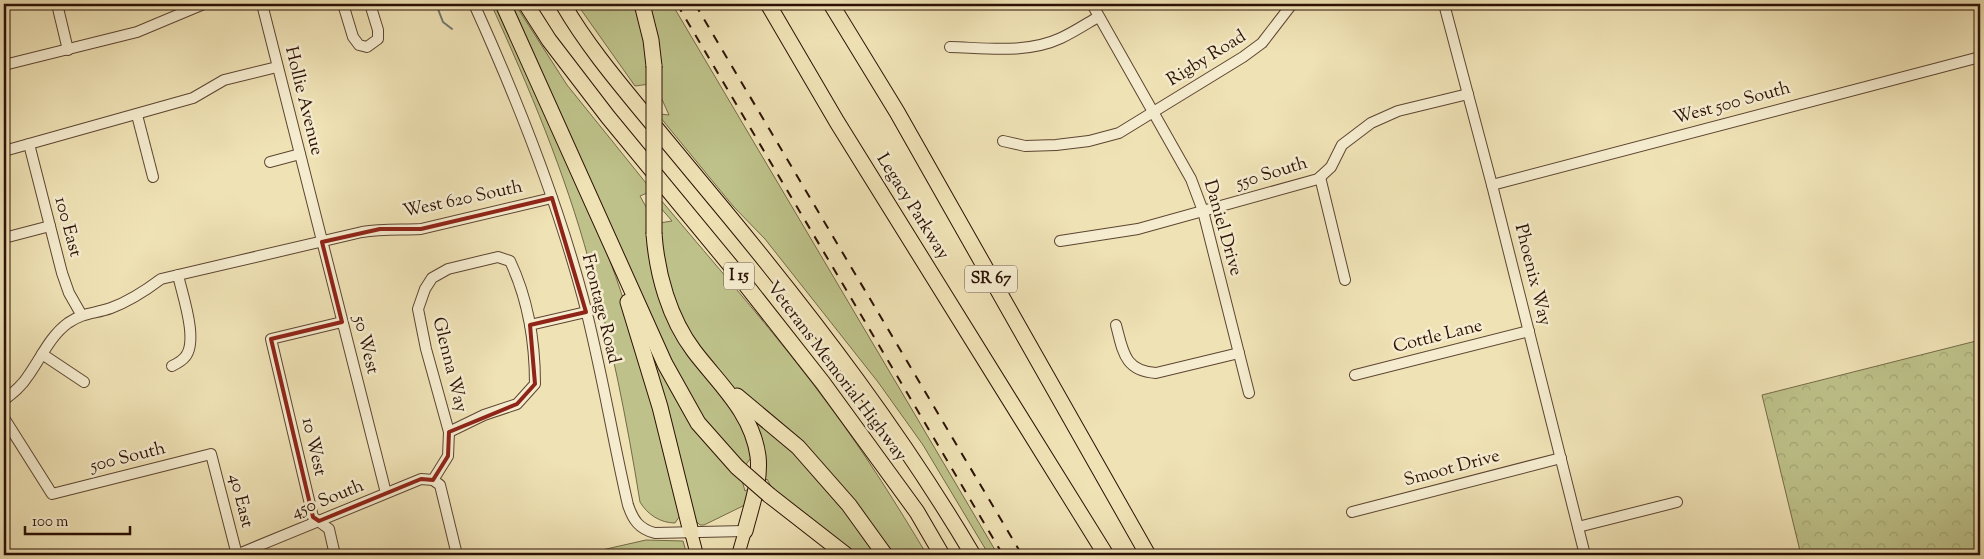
<svg xmlns="http://www.w3.org/2000/svg" width="1984" height="559" font-family="'Sorts Mill Goudy',serif">
	<style>
		.green { fill: #bec28a; stroke: #756a48 }
		.park { fill: url(#park-crowns); stroke: #756a48 }
		.lines { fill: none; stroke-linecap: round; stroke-linejoin: round }
		.stream { stroke: #70786f; stroke-width: 2 }
		.minor-casing { stroke: #5d4531; stroke-width: 12 }
		.major-casing { stroke: #2c1105; stroke-width: 14 }
		.highway-casing { stroke: #2c1105; stroke-width: 17 }
		.minor { stroke: #f5eccf; stroke-width: 10 }
		.major { stroke: #efe2b5; stroke-width: 12 }
		.highway { stroke: #efe2b5; stroke-width: 15 }
		.rail { stroke: #2c1105; stroke-width: 2; stroke-dasharray: 9 9; stroke-linecap: butt }
		.highway-bridge-casing { stroke: #2c1105; stroke-width: 17; stroke-linecap: butt }
		.highway-bridge { stroke: #efe2b5; stroke-width: 15 }
		.marked { fill: none; stroke: #8f2418; stroke-width: 4; stroke-linejoin: round }
		.labels { text-anchor: middle; dominant-baseline: central; stroke-width: 5; stroke-linejoin: round; paint-order: stroke }
		.shield { fill: #f5eccf; stroke: #685342; stroke-width: 1 }
		.shield-label { font-size: 16px; font-weight: bold; fill: #2c1105 }
		.street-label { font-size: 18px; fill: #2c1105; stroke: #f5eccf }
	</style>
	<defs>
		<pattern id="park-crowns" width="20" height="18" patternUnits="userSpaceOnUse" patternTransform="scale(1.25)"><rect width="20" height="18" fill="#bec28a"/><path d="M2 6a3 3 0 1 1 6 0M12 15a3 3 0 1 1 6 0" fill="none" stroke="#a3a676"/></pattern>
	</defs>
	<rect width="100%" height="100%" fill="#efe2b5"/>
	<filter id="stains"><feTurbulence type="fractalNoise" baseFrequency=".004" numOctaves="4"/><feColorMatrix values="0 0 0 0 .2 0 0 0 0 .09 0 0 0 0 .02 0 0 0 .5 -.17"/></filter>
	<radialGradient id="worn" r=".72"><stop offset=".6" stop-color="#630" stop-opacity="0"/><stop offset="1" stop-color="#630" stop-opacity=".3"/></radialGradient>
	<g class="green">
		<path d="M 491,4 L 497,4 C 543,107 596,209 629,317 C 649,382 664,449 681,514 L 675,523 C 660,523 647,514 640,502 C 627,421 611,340 589,261 C 565,173 529,87 491,4 Z"/>
		<polygon points="511,4 515,4 567,85 650,188 647,193 640,196 650,214 652,263 737,416 754,454 744,467 699,412 675,371"/>
		<polygon points="577,4 638,4 641,17 650,84 635,86"/>
		<polygon points="647,4 672,4 998,555 989,555 923,445 878,382 765,239 733,206 660,117 660,114 669,115 660,95"/>
		<path d="M 660,199 C 718,268 778,336 831,408 C 866,455 897,505 927,555 L 895,555 L 862,511 L 725,380 L 689,332 L 675,302 L 665,265 L 659,223 L 672,221 L 659,206 Z"/>
		<polygon points="639,315 655,351 741,477 745,491 750,488 747,504 704,525 700,525 696,521"/>
		<polygon points="747,412 800,458 884,555 856,555 774,492 767,479 763,483"/>
		<polygon points="646,540 683,541 687,555 592,555 593,552"/>
	</g>
	<polygon class="park" points="1980,340 1980,555 1801,555 1762,395"/>
	<g class="lines">
		<g class="stream">
			<polyline points="436,4 443,22 452,29"/>
			<polyline points="677,552 677,555"/>
		</g>
		<g class="minor-casing">
			<g id="minor">
				<polyline points="57,4 68,50"/>
				<polyline points="262,4 386,493"/>
				<polyline points="343,4 353,37 359,45 367,47 378,39 378,30 370,4"/>
				<path d="M 474,4 C 517,99 556,197 583,298 C 601,366 612,436 628,505 C 633,520 639,529 655,533 L 745,531"/>
				<polyline points="1092,4 1191,179 1203,211 1249,393"/>
				<polyline points="1444,4 1492,185 1585,555"/>
				<path d="M 950,47 C 986,48 1027,54 1061,38 C 1074,32 1086,24 1098,17"/>
				<polyline points="4,65 137,32 204,4"/>
				<polyline points="137,115 153,177"/>
				<polyline points="1003,141 1025,146 1056,145 1089,141 1119,133 1243,57 1262,43 1292,4"/>
				<polyline points="29,144 62,273 69,293 81,314"/>
				<polyline points="4,151 193,98 224,80 277,67"/>
				<polyline points="270,162 300,154"/>
				<polyline points="1320,177 1345,280"/>
				<polyline points="1492,185 1980,57"/>
				<polyline points="4,238 50,226"/>
				<polyline points="1060,241 1138,229 1318,179 1331,167 1342,145 1371,123 1398,111 1468,94"/>
				<polyline points="530,325 586,312"/>
				<path d="M 1116,325 C 1123,351 1124,371 1156,373 L 1239,353"/>
				<polyline points="42,354 84,382"/>
				<path d="M 172,366 C 176,364 182,361 185,357 C 199,341 182,294 178,275"/>
				<polyline points="1355,375 1529,331"/>
				<path d="M 4,400 C 13,393 22,386 28,376 C 41,358 50,336 68,323 C 84,312 94,314 111,308 C 130,301 145,291 161,279 L 362,232 C 382,229 401,230 421,229 L 552,198"/>
				<polyline points="4,418 52,494 211,454 237,555"/>
				<path d="M 433,480 L 448,456 L 449,432 L 426,349 L 418,309 L 425,289 L 432,278 L 448,269 L 498,257 L 510,261 C 528,299 535,342 535,384 L 517,404 L 484,415 L 449,432"/>
				<polyline points="1352,512 1561,458"/>
				<polyline points="1578,527 1677,502"/>
				<polyline points="236,555 421,479 433,480 440,485 457,555"/>
				<polyline points="335,555 329,529 313,517 271,339 342,322"/>
			</g>
		</g>
		<g class="major-casing">
			<g id="major">
				<polyline points="691,532 697,555"/>
				<polyline points="738,555 745,531"/>
			</g>
		</g>
		<g class="highway-casing">
			<g id="highway">
				<polyline points="503,4 665,364 698,423 737,467"/>
				<polyline points="526,4 549,40 608,117 735,271 823,383 917,512 942,555"/>
				<path d="M 563,4 C 585,42 613,76 641,110 C 670,145 699,180 728,215 C 817,323 902,435 973,555"/>
				<polyline points="642,4 651,40 654,66"/>
				<polyline points="768,4 837,122 1106,555"/>
				<polyline points="831,4 897,112 1148,555"/>
				<path d="M 654,234 C 657,274 669,318 694,351 C 719,384 752,412 758,456 C 761,481 751,507 745,531"/>
				<polyline points="628,302 660,407 691,532"/>
				<polyline points="737,396 798,447 849,505 885,555"/>
				<polyline points="769,495 846,555"/>
			</g>
		</g>
		<use href="#minor" class="minor"/>
		<use href="#major" class="major"/>
		<use href="#highway" class="highway"/>
		<g class="rail">
			<polyline points="677,4 1003,555"/>
			<polyline points="695,4 1022,555"/>
		</g>
		<g class="highway-bridge-casing">
			<g id="highway-bridge">
				<polyline points="654,66 654,234"/>
				<polyline points="737,467 769,495"/>
			</g>
		</g>
		<use href="#highway-bridge" class="highway-bridge"/>
	</g>
	<path class="marked" d="M 552,198 L 586,312 L 530,325 L 535,384 L 517,404 L 449,432 L 448,456 L 433,480 L 421,479 L 319,521 L 313,517 L 271,339 L 342,322 L 322,242 L 380,229 L 421,229 Z"/>
	<g class="labels">
		<g class="shield">
			<rect x="724" y="262.5" width="30" height="27" rx="4"/>
			<rect x="965" y="265.5" width="52" height="27" rx="4"/>
		</g>
		<g class="shield-label">
			<text x="739" y="276">I 15</text>
			<text x="991" y="279">SR 67</text>
		</g>
		<g class="street-label">
			<text transform="translate(1207 59) rotate(-32)">Rigby Road</text>
			<text transform="translate(303 101) rotate(76)">Hollie Avenue</text>
			<text transform="translate(1732 104) rotate(-15)">West 500 South</text>
			<text transform="translate(1272 174) rotate(-17)">550 South</text>
			<text transform="translate(463 200) rotate(-12)">West 620 South</text>
			<text transform="translate(912 207) rotate(58)">Legacy Parkway</text>
			<text transform="translate(67 227) rotate(75)">100 East</text>
			<text transform="translate(1222 228) rotate(74)">Daniel Drive</text>
			<text transform="translate(1532 275) rotate(76)">Phoenix Way</text>
			<text transform="translate(600 309) rotate(76)">Frontage Road</text>
			<text transform="translate(1438 337) rotate(-14)">Cottle Lane</text>
			<text transform="translate(365 345) rotate(76)">50 West</text>
			<text transform="translate(449 365) rotate(76)">Glenna Way</text>
			<text transform="translate(836 372) rotate(53)">Veterans Memorial Highway</text>
			<text transform="translate(313 447) rotate(77)">10 West</text>
			<text transform="translate(128 458) rotate(-14)">500 South</text>
			<text transform="translate(1452 469) rotate(-15)">Smoot Drive</text>
			<text transform="translate(328 500) rotate(-22)">450 South</text>
			<text transform="translate(240 501) rotate(76)">40 East</text>
		</g>
	</g>
	<rect width="1984" height="559" fill="none" stroke="#efe2b5" stroke-width="20"/>
	<rect x="5" y="5" width="1974" height="549" fill="none" stroke="#2c1105" stroke-width="2.5"/>
	<rect x="10" y="10" width="1964" height="539" fill="none" stroke="#2c1105"/>
	<path d="M25 526v8h105v-8" fill="none" stroke="#2c1105" stroke-width="2.5"/>
	<text x="32" y="526" font-size="15" fill="#2c1105" stroke="#f5eccf" stroke-width="4" paint-order="stroke">100 m</text>
	<rect width="100%" height="100%" filter="url(#stains)"/>
	<rect width="100%" height="100%" fill="url(#worn)"/>
</svg>
